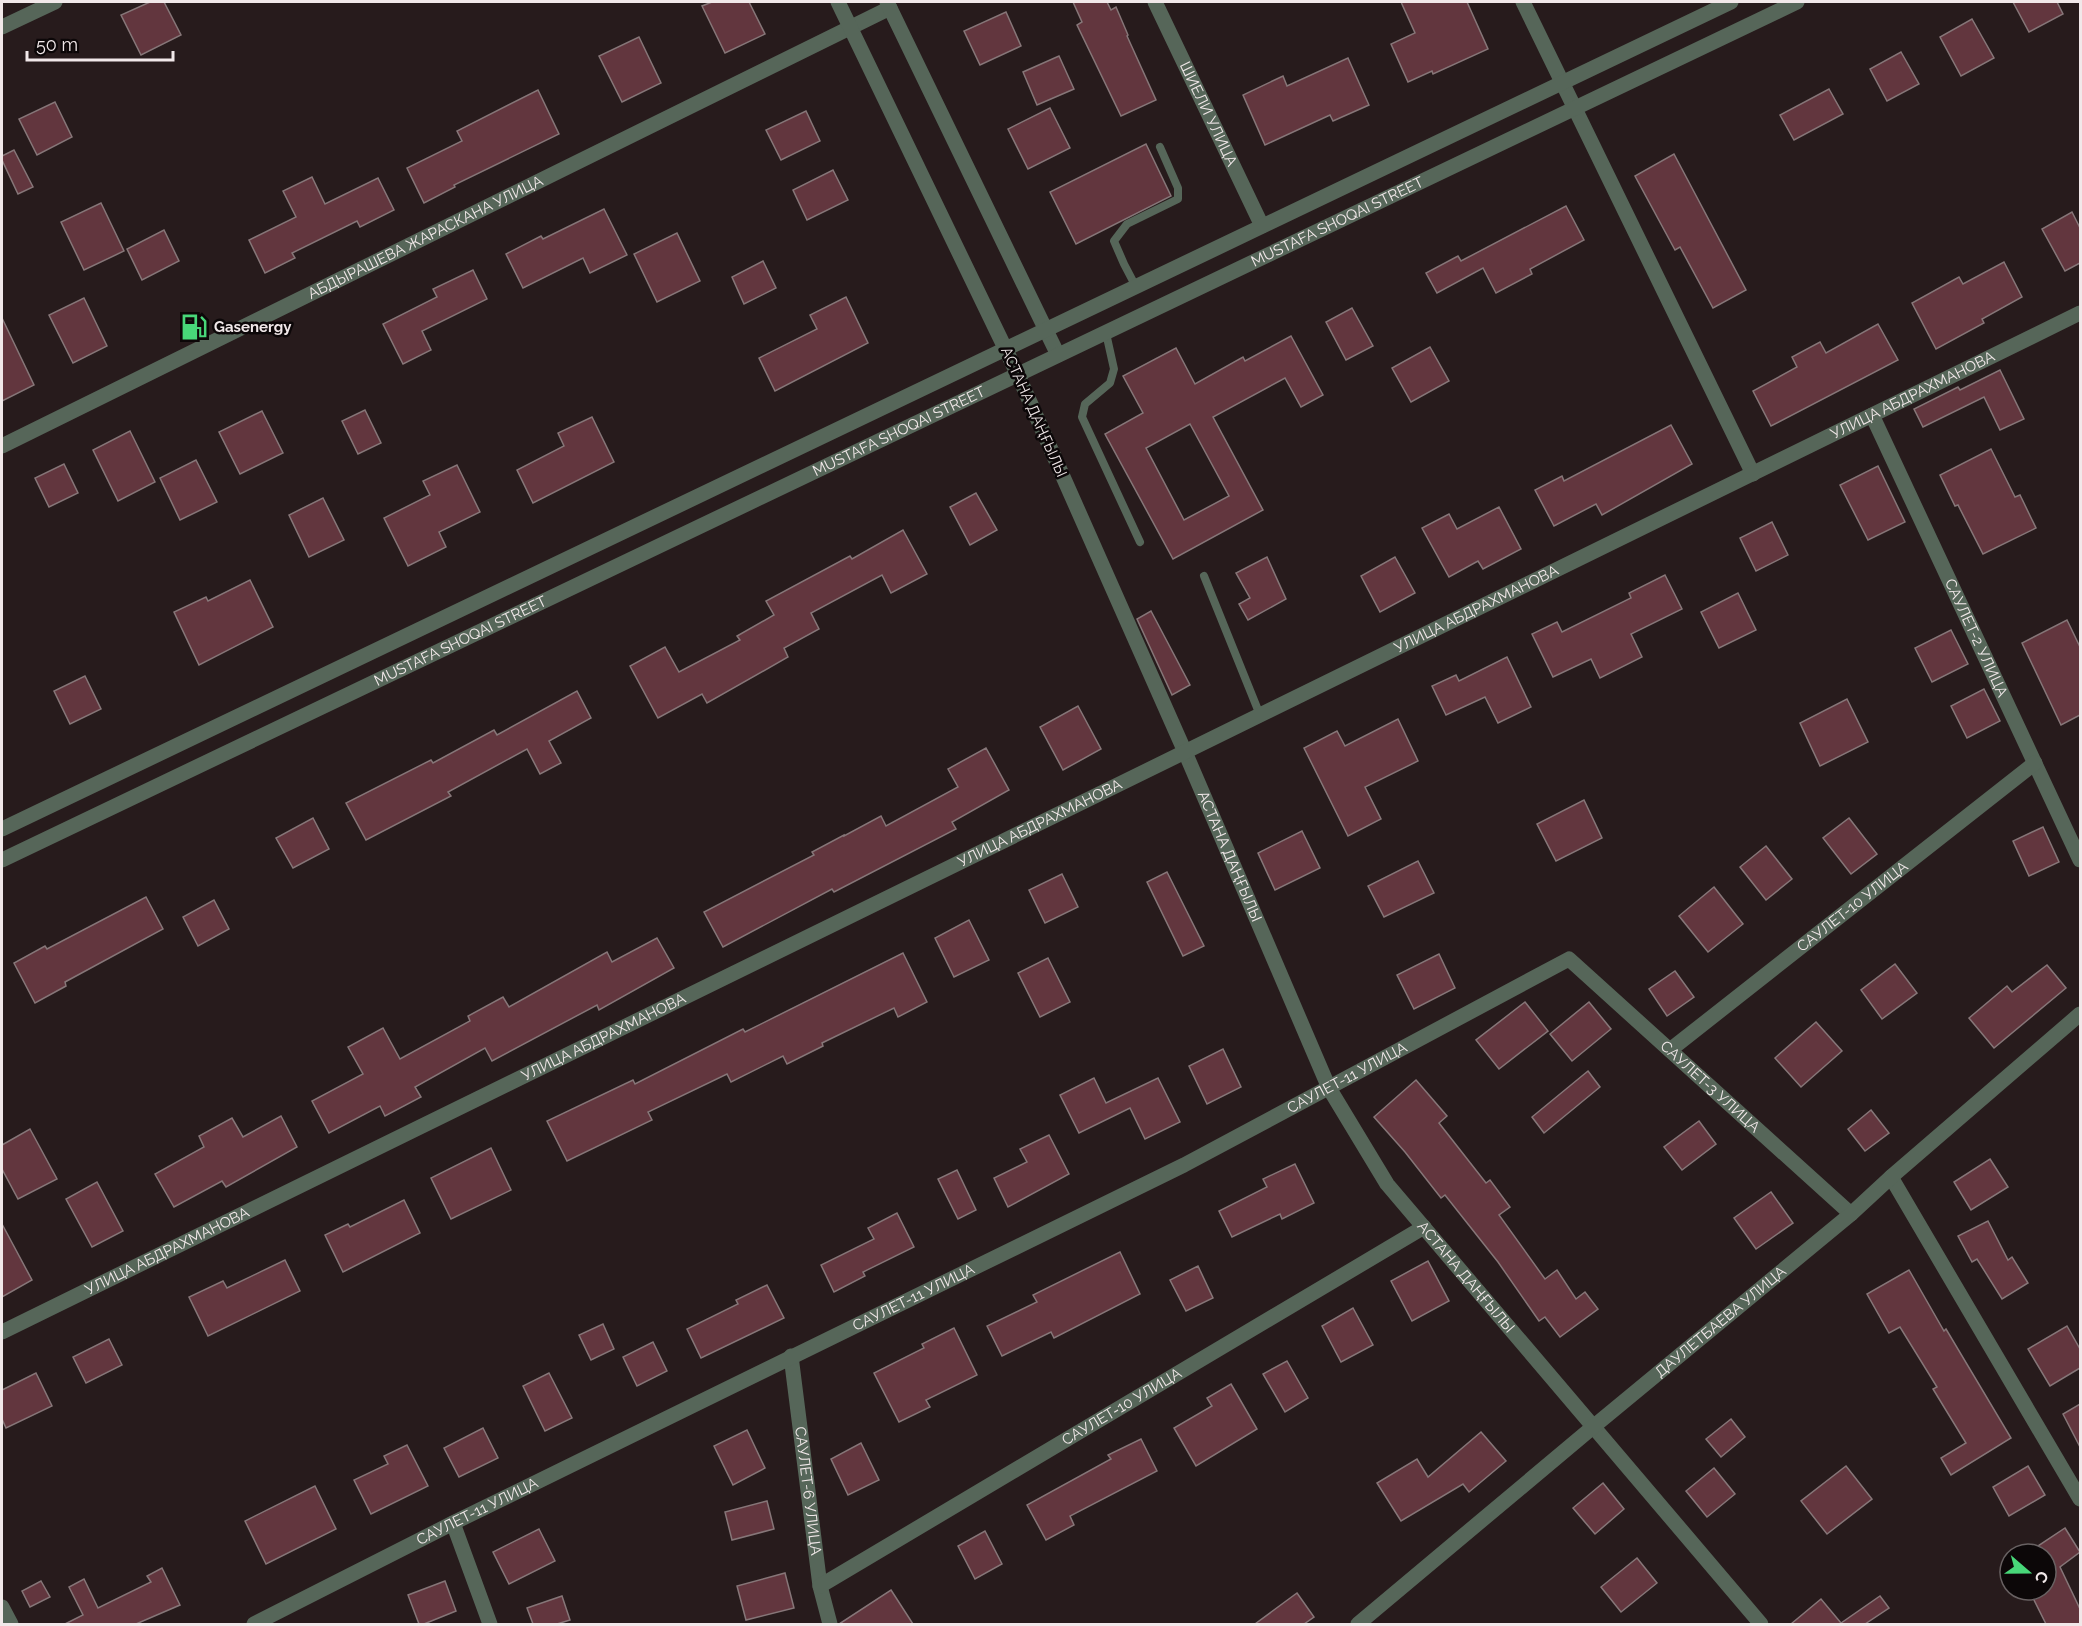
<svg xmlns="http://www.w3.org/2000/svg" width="2082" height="1626" font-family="Raleway,sans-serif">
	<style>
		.building { fill: #62363e; stroke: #867678; stroke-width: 1.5; fill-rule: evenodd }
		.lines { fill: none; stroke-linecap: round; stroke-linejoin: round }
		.service { stroke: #566659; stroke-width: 8 }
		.minor { stroke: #566659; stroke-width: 15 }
		.tertiary { stroke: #566659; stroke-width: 15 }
		.labels { text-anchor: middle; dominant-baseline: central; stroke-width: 5; stroke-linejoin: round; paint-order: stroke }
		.street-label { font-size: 15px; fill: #f1e8e9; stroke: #0c0708 }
		.poi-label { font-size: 15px; font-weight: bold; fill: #f1e8e9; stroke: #0c0708; text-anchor: start }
	</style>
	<rect width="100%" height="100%" fill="#271b1c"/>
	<g class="building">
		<polygon points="150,2 164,2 181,35 141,55 121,15"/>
		<polygon points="712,2 749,2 765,34 725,53 702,6"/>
		<polygon points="1073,2 1107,2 1111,10 1116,7 1128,35 1127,36 1156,100 1121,116 1077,25 1082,22"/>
		<polygon points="1401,2 1467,2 1488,49 1433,74 1432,71 1408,82 1391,44 1415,33"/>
		<polygon points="2013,2 2057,2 2063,14 2029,32"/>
		<polygon points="1006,12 1021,46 980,65 964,31"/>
		<polygon points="1972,19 1994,58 1961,76 1940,37"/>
		<polygon points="639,37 661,83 622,102 599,56"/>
		<polygon points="1901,52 1919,84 1887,101 1870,69"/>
		<polygon points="1059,56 1074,89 1037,105 1023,72"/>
		<polygon points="1348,58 1369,105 1333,121 1330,115 1265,145 1243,95 1283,76 1287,86"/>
		<polygon points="1829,89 1843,114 1794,140 1780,115"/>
		<polygon points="538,90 559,134 454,185 455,187 424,203 407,168 462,141 457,131"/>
		<polygon points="55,102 72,137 37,155 19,119"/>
		<polygon points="1050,108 1070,148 1028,169 1008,129"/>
		<polygon points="806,111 820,141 781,160 766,130"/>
		<polygon points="1146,144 1171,196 1076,244 1050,192"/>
		<polygon points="14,150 33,187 18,194 2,160 2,156"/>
		<polygon points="1674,154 1746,290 1713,308 1680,247 1675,250 1635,176"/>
		<polygon points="833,170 848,200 807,220 793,190"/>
		<polygon points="312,177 325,204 378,178 394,210 360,227 357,221 292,253 295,258 265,273 249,240 296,217 283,191"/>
		<polygon points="101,203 124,251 84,270 61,222"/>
		<polygon points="1566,206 1584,240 1530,269 1532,274 1496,293 1483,268 1437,293 1426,273 1458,256 1461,261"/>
		<polygon points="604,209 627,255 590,273 583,258 523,288 506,254 541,236 543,239"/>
		<polygon points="2072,212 2080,228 2080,263 2065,271 2042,229"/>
		<polygon points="164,230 179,261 142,280 127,249"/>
		<polygon points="677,233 700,281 657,302 634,254"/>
		<polygon points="763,261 776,288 744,304 732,277"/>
		<polygon points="2004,262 2022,297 1982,319 1984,323 1936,349 1912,303 1959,277 1963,284"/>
		<polygon points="473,270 487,299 422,331 431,350 403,364 383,324 437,297 433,289"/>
		<polygon points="846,297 868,343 775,391 759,358 817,329 810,315"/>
		<polygon points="84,298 107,346 73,363 49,315"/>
		<polygon points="1352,308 1373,346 1346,360 1326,322"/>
		<polygon points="2,318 34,385 2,401"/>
		<polygon points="1878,324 1898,360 1771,426 1753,391 1797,367 1792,357 1820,342 1826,353"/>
		<path d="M 1291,336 L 1323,395 L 1301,407 L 1285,378 L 1213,417 L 1263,510 L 1173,559 L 1105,434 L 1143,413 L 1123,376 L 1176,348 L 1195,384 L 1243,357 L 1245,361 ZM 1190,424 L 1229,496 L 1184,520 L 1146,448 Z"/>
		<polygon points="1430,347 1449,381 1411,402 1392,368"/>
		<polygon points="2000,370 2024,419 2000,430 1984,397 1923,427 1914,409 1958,387 1960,390"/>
		<polygon points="365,410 381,443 358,454 342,421"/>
		<polygon points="262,411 283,453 240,474 219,432"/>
		<polygon points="592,417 614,462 533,503 517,470 564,446 558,433"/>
		<polygon points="1671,425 1692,464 1602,515 1596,504 1554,526 1535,490 1562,476 1564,481"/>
		<polygon points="130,431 155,482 118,501 93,450"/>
		<polygon points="1991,449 2015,497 2020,495 2036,528 1983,554 1958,505 1955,506 1940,475"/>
		<polygon points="196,460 217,502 180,520 160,478"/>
		<polygon points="64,464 78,493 49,507 35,478"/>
		<polygon points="457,465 480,512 439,532 446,547 408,566 384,518 430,495 423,481"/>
		<polygon points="1878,466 1905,522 1868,540 1840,485"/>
		<polygon points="976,493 997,530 970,545 950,507"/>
		<polygon points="323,498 344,540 309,557 289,515"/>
		<polygon points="1499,507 1521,549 1483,569 1478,561 1449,577 1422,528 1449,514 1457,529"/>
		<polygon points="1772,522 1788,555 1756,571 1740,538"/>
		<polygon points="903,530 927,574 891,593 882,575 811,613 819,629 784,648 788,657 707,703 702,694 658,718 630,666 665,647 679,672 740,640 737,636 774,615 766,601 850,556 852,559"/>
		<polygon points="1267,557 1286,599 1248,620 1239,604 1250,598 1236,573"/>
		<polygon points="1395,557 1415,593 1380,612 1361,576"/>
		<polygon points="1665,575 1682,609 1631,634 1642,657 1600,678 1591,659 1553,677 1532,634 1557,622 1562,632 1631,598 1629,593"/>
		<polygon points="250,580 273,627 199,665 174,612 206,597 208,601"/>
		<polygon points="1738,593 1756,630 1719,648 1701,612"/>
		<polygon points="1151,611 1190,685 1172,695 1137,619"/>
		<polygon points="2067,620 2080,647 2080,715 2061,725 2022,643"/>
		<polygon points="1951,630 1968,664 1932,682 1915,648"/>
		<polygon points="1507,657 1531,707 1498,723 1485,697 1446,715 1432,686 1456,675 1459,681"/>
		<polygon points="85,676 101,709 70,724 54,691"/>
		<polygon points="1984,689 2000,721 1967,738 1951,706"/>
		<polygon points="577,691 591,718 549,741 561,763 540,774 527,749 448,792 451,796 366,840 346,803 431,760 433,763 494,730 497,735"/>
		<polygon points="1847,699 1868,742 1820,766 1800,723"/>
		<polygon points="1078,706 1101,749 1063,770 1040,727"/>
		<polygon points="1398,719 1418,761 1365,787 1381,819 1348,836 1304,748 1337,731 1345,746"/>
		<polygon points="986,748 1009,790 952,822 956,829 834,892 832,889 723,947 704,912 814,855 812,852 844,835 844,836 881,816 886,826 958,787 948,769"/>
		<polygon points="1584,800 1602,838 1556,861 1537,824"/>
		<polygon points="313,818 329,849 293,868 276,838"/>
		<polygon points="1849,818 1877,854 1851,874 1823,838"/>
		<polygon points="2043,827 2059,862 2029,876 2013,841"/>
		<polygon points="1302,831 1320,868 1275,890 1258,853"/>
		<polygon points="1766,846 1792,879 1766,900 1740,867"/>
		<polygon points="1418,861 1434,893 1384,917 1368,886"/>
		<polygon points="1167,872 1204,946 1183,956 1147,882"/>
		<polygon points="1062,874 1078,907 1045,923 1029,890"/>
		<polygon points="1714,887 1743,924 1708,952 1679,916"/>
		<polygon points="146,897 163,929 65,982 66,986 35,1003 14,963 45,946 47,949"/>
		<polygon points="214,900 229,929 198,946 183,917"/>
		<polygon points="969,920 989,960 954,977 935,938"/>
		<polygon points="657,938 674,968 599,1010 597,1005 492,1061 485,1048 415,1087 421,1097 385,1116 380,1106 329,1133 312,1101 363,1074 348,1047 383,1028 400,1059 470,1021 468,1016 503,997 509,1007 607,952 612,962"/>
		<polygon points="903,953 927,1002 898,1017 894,1008 822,1043 823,1046 787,1064 783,1056 731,1082 727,1074 648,1112 652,1120 567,1161 547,1121 633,1080 635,1084 743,1029 745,1032"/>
		<polygon points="1439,954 1455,988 1414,1009 1397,975"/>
		<polygon points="1048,958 1070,1002 1040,1017 1018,973"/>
		<polygon points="1895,964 1917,993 1882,1019 1861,990"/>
		<polygon points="2047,965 2066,988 1994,1048 1969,1018 2007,986 2012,992"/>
		<polygon points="1675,971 1694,997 1667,1016 1649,989"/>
		<polygon points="1525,1002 1548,1031 1499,1069 1476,1040"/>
		<polygon points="1589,1002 1611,1029 1572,1061 1550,1034"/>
		<polygon points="1816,1022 1842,1051 1801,1087 1775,1058"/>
		<polygon points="1223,1049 1241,1087 1207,1104 1189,1066"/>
		<polygon points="1588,1071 1600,1087 1544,1133 1532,1117"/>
		<polygon points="1094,1078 1106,1103 1158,1078 1180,1122 1145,1139 1130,1108 1079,1133 1060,1095"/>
		<polygon points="1416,1080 1447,1116 1439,1123 1486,1183 1490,1180 1510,1207 1499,1215 1545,1279 1557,1270 1576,1299 1585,1292 1598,1309 1560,1337 1545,1317 1539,1321 1498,1262 1445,1195 1441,1198 1405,1152 1374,1117"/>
		<polygon points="1871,1110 1889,1133 1865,1151 1848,1129"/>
		<polygon points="281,1116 297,1147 226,1187 222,1181 174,1207 155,1174 204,1147 199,1136 232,1118 243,1137"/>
		<polygon points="1699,1121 1716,1144 1682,1170 1664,1147"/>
		<polygon points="30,1129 57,1179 18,1199 2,1169 2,1145"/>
		<polygon points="1049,1135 1069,1174 1008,1207 994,1178 1027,1162 1020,1149"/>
		<polygon points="491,1148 511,1190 451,1219 431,1178"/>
		<polygon points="1990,1159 2008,1187 1971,1210 1954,1182"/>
		<polygon points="1295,1164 1314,1203 1282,1219 1280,1214 1232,1237 1219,1211 1267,1187 1263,1179"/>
		<polygon points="957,1170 976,1210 958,1219 938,1179"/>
		<polygon points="97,1182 123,1231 92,1247 66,1199"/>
		<polygon points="1771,1192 1793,1223 1756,1249 1734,1218"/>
		<polygon points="404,1200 420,1233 343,1272 325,1235 348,1224 350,1227"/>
		<polygon points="897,1213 914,1247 863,1272 865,1276 834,1292 821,1265 874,1239 868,1228"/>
		<polygon points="1988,1221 2008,1260 2012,1257 2028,1283 2002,1299 1977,1259 1972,1262 1958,1236"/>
		<polygon points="2,1224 32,1280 2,1297"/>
		<polygon points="1120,1252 1140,1294 1054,1338 1051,1332 1002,1356 987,1326 1037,1302 1033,1295"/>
		<polygon points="285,1260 300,1291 208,1336 189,1297 223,1281 227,1288"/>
		<polygon points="1428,1261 1449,1301 1412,1321 1391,1281"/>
		<polygon points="1198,1266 1213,1298 1186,1311 1170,1280"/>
		<polygon points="1909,1270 1944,1331 1946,1329 2011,1438 1951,1475 1941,1458 1966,1443 1933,1389 1937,1387 1900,1327 1889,1333 1867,1294"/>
		<polygon points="767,1285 784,1318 701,1358 687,1329 738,1304 736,1300"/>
		<polygon points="1353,1308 1373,1345 1341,1362 1322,1326"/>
		<polygon points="603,1324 614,1349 591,1360 579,1335"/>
		<polygon points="2067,1326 2080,1349 2080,1368 2050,1386 2028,1349"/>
		<polygon points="954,1328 977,1375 926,1400 930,1407 899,1422 874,1373 924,1348 922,1344"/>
		<polygon points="109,1339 122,1365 86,1383 73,1357"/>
		<polygon points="653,1342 667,1371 637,1386 623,1357"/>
		<polygon points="1287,1361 1308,1398 1285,1412 1263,1374"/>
		<polygon points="36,1373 52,1406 6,1428 2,1419 2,1390"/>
		<polygon points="549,1373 572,1418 545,1431 523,1386"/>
		<polygon points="1231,1384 1257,1429 1196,1466 1174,1428 1212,1406 1207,1398"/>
		<polygon points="2080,1404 2080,1447 2063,1414"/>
		<polygon points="1731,1419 1745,1437 1721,1457 1706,1439"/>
		<polygon points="483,1428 498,1458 459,1477 444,1448"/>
		<polygon points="747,1430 765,1468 733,1485 714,1446"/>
		<polygon points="1481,1432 1506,1461 1469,1492 1463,1484 1401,1521 1377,1483 1417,1459 1428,1477"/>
		<polygon points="1141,1439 1157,1471 1070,1516 1074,1525 1046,1540 1027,1505 1111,1459 1108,1455"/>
		<polygon points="861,1443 879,1480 848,1495 831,1459"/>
		<polygon points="407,1445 428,1486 371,1514 354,1480 388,1464 384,1456"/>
		<polygon points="1846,1466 1872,1499 1827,1534 1801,1501"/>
		<polygon points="2028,1466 2045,1495 2009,1516 1993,1487"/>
		<polygon points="1714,1468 1735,1494 1707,1517 1686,1491"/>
		<polygon points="1603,1483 1624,1509 1595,1534 1573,1508"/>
		<polygon points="315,1486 336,1529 266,1564 245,1521"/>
		<polygon points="767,1501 774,1529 732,1540 725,1512"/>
		<polygon points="2065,1528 2080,1552 2060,1567 2080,1609 2080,1624 2046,1624 2029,1590 2046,1590 2046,1554 2026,1554"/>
		<polygon points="539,1529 555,1561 509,1584 493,1552"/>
		<polygon points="985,1531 1002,1564 975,1579 958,1546"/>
		<polygon points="1637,1558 1657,1583 1621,1612 1601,1587"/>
		<polygon points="162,1568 180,1605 136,1624 65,1624 83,1615 69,1587 84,1579 98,1608 151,1582 147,1576"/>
		<polygon points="785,1573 794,1608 746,1620 737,1586"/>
		<polygon points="41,1581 50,1597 30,1607 22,1591"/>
		<polygon points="445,1581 456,1611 424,1624 419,1624 408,1595"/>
		<polygon points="891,1590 913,1624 839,1624"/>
		<polygon points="1297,1593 1314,1617 1304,1624 1255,1624"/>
		<polygon points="562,1596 570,1620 557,1624 533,1624 527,1608"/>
		<polygon points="1880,1596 1889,1608 1865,1624 1791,1624 1821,1599 1841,1623"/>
	</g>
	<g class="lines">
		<g class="service">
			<polyline points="1135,285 1124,264 1114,241 1127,224 1178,199 1178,188 1160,147"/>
			<polyline points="1106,333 1114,369 1110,383 1085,404 1082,417 1140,542"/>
			<polyline points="1204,576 1260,715"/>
		</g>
		<g class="minor">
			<path id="s1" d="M 1155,2 L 1262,226"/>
			<polyline points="1523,2 1753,474"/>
			<polyline points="2,27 55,2"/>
			<path id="s2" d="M 1018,375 L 1185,752 L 1329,1088 L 1387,1184 L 1761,1624"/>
			<path id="s3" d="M 1872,415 L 2080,860"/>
			<path id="s4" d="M 2,446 L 890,8"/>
			<path id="s5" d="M 1670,1050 L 2035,763"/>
			<polyline points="1891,1177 2080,1499"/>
			<path id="s6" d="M 2,1332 L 2080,313"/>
			<path id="s7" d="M 791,1356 L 820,1586 L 830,1624"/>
			<polyline points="453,1523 490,1624"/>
			<path id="s8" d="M 820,1586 L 1424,1227"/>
			<polyline points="2,1607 11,1624"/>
			<path id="s9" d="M 254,1624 L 453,1523 L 1184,1165 L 1569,959 L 1851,1214"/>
			<path id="s10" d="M 1358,1624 L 1593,1427 L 1851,1214 L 1891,1177 L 2080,1014"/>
		</g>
		<g class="tertiary">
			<polyline points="838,2 1018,375"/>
			<polyline points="887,2 1058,355"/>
			<polyline points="2,829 1731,2"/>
			<path id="s11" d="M 2,860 L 1797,2"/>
		</g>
	</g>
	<defs>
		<g id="fuel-bare" transform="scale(2.07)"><path d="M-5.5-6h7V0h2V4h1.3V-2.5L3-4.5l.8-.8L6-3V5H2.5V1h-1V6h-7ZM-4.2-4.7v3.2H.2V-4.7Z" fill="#48d779" stroke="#0c0708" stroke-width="2.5" paint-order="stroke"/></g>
	</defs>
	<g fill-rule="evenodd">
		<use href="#fuel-bare" x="194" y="327"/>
	</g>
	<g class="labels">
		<g class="street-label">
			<text stroke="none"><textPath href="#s1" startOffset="124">ШИЕЛИ УЛИЦА</textPath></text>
			<text stroke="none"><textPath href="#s11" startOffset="1480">MUSTAFA SHOQAI STREET</textPath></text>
			<text stroke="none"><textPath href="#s4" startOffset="472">АБДЫРАШЕВА ЖАРАСКАНА УЛИЦА</textPath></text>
			<text stroke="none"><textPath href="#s6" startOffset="2128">УЛИЦА АБДРАХМАНОВА</textPath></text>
			<text transform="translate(1034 412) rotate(66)">АСТАНА ДАҢҒЫЛЫ</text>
			<text stroke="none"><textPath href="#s11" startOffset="994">MUSTAFA SHOQAI STREET</textPath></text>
			<text stroke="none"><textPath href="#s6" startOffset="1642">УЛИЦА АБДРАХМАНОВА</textPath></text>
			<text stroke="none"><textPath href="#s3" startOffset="246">САУЛЕТ-2 УЛИЦА</textPath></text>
			<text stroke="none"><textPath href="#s11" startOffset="508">MUSTAFA SHOQAI STREET</textPath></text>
			<text stroke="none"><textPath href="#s6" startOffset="1156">УЛИЦА АБДРАХМАНОВА</textPath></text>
			<text stroke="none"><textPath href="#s2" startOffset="526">АСТАНА ДАҢҒЫЛЫ</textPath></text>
			<text stroke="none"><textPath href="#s5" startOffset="232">САУЛЕТ-10 УЛИЦА</textPath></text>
			<text stroke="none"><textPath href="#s6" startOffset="670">УЛИЦА АБДРАХМАНОВА</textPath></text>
			<text stroke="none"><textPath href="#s9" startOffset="1222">САУЛЕТ-11 УЛИЦА</textPath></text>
			<text stroke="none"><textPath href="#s9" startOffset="1664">САУЛЕТ-3 УЛИЦА</textPath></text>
			<text stroke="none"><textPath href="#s6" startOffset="184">УЛИЦА АБДРАХМАНОВА</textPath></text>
			<text stroke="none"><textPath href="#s2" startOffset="1012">АСТАНА ДАҢҒЫЛЫ</textPath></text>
			<text stroke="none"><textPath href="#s9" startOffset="736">САУЛЕТ-11 УЛИЦА</textPath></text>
			<text stroke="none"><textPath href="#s10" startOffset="472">ДАУЛЕТБАЕВА УЛИЦА</textPath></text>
			<text stroke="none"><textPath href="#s8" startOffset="351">САУЛЕТ-10 УЛИЦА</textPath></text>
			<text stroke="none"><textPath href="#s7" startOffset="136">САУЛЕТ-6 УЛИЦА</textPath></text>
			<text stroke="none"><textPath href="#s9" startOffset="250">САУЛЕТ-11 УЛИЦА</textPath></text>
		</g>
		<g class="poi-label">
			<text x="214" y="327">Gasenergy</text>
		</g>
	</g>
	<rect width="2082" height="1626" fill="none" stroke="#f1e8e9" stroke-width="6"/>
	<g transform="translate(2028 1572) rotate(110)"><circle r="28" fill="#0c0708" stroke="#686162" stroke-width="1.5"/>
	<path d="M0-4.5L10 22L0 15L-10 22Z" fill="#48d779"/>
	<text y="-9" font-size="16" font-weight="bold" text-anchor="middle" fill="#f1e8e9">С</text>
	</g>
	<path d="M27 51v9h146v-9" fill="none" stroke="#f1e8e9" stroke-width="3"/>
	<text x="36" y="51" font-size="18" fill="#f1e8e9" stroke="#0c0708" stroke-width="4.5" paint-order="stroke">50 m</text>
</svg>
